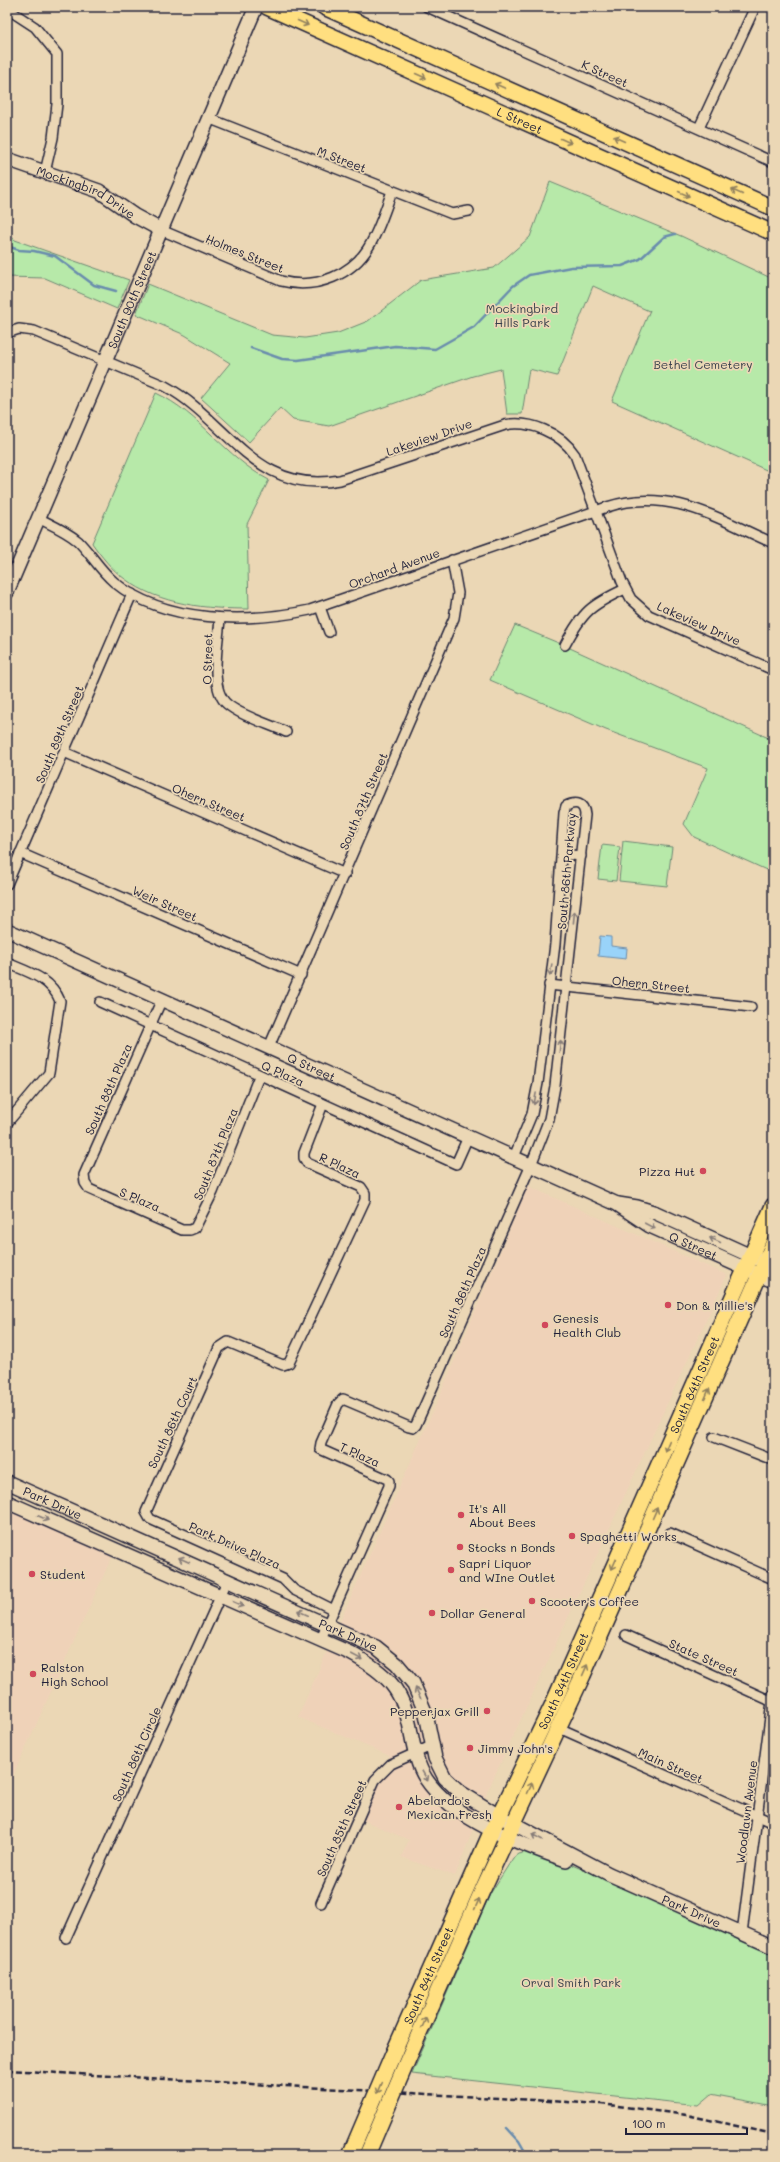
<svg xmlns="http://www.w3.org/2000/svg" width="780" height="2162" font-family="Mali,sans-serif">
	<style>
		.built { fill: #efd2b8 }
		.green { fill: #b7e9a9; stroke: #6c8672 }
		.water { fill: #99d3f9; stroke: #698cad }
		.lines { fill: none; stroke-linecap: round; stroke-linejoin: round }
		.stream { stroke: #698cad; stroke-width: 2.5 }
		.street-casing { stroke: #22223b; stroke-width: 12 }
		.secondary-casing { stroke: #22223b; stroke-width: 16 }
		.primary-casing { stroke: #22223b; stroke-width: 18 }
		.street { stroke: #ebd7b5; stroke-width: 9 }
		.secondary { stroke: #ebd7b5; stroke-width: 13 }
		.primary { stroke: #ffdf80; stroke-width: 15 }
		.rail { stroke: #22223b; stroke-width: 2.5; stroke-dasharray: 6 3; stroke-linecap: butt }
		.primary-bridge-casing { stroke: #22223b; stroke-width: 18; stroke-linecap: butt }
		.primary-bridge { stroke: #ffdf80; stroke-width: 15 }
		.oneway { stroke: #90805e }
		.oneway2 { stroke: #867c78 }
		.poi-dot { fill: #d1495b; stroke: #ebd7b5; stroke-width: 1.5 }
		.labels { text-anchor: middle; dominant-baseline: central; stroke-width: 3.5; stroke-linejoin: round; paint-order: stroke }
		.street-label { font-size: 12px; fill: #22223b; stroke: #ebd7b5 }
		.park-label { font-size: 12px; fill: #38404c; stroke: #ebd7b5 }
		.poi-label { font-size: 12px; fill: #22223b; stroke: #ebd7b5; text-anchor: start }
	</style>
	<rect width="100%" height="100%" fill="#ebd7b5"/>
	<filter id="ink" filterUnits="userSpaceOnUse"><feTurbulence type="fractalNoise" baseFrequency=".025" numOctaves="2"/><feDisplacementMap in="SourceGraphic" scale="8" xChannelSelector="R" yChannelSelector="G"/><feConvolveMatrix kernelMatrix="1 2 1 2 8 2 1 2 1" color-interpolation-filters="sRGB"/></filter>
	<g filter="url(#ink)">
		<g class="built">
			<polygon points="528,1186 727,1275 488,1790 455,1876 401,1857 409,1840 363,1820 390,1756 298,1717 437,1402"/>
			<polygon points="7,1502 115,1550 7,1789"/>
		</g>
		<g class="green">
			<polygon points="550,182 681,236 773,279 773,473 612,401 650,310 649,311 593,286 557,376 529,369 522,414 507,414 501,369 473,376 329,426 293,420 280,408 249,442 201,398 230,363 185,335 136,314 148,284 272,335 305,338 338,333 368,321 421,280 494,268 530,237"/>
			<polygon points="7,233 15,240 129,280 117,309 45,278 7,277"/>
			<path d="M 156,393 C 200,413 226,458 269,480 L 247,524 L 249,609 C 207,609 160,605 125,579 C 112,570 101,556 92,543 Z"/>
			<polygon points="515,625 561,644 773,740 773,873 694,837 684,824 708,768 606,730 490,680"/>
			<polygon points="623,841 672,847 667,886 619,881"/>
			<polygon points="602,845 620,847 616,881 598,879"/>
			<polygon points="535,1850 626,1887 773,1951 773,2106 711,2094 698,2105 412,2074 490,1894 513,1858 518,1854"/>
		</g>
		<polygon class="water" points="600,936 611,937 611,946 627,948 626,959 598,956"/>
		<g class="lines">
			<g class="stream">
				<polyline points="7,246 19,250 34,251 55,256 94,285 116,291"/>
				<polyline points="251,348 282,359 298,360 395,346 435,349 474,327 513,286 529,275 571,267 622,266 640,259 664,237 675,234"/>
				<polyline points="507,2128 519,2141 527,2155"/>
			</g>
			<g class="street-casing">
				<g id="street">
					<polyline points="427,7 773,162"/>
					<polyline points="12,12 35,27 57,54 57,104 53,138 45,172"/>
					<polyline points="208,118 452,214 469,211"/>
					<polyline points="699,128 755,7"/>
					<path d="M 161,230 L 281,281 C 316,290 354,275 371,243 C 380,227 386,208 392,191"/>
					<path d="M 7,333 L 19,329 L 34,331 L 165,386 C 228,420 256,496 340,480 L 505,425 C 530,420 561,433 575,455 L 622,582 L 631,599 L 649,615 L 773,670"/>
					<path d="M 38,518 C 52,525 66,531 78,541 C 91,554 100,570 114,582 C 165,624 249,623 310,610 L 607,507 C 669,486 718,519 773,543"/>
					<polyline points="320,607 329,632"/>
					<path d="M 220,618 C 219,640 208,688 227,704 C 241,716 269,724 286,732"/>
					<path d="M 565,645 C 583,611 591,605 625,589"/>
					<polyline points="64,752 345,874"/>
					<polyline points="20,853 301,975"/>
					<polyline points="562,854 581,856"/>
					<polyline points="7,884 132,594"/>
					<path d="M 7,963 C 28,972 51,978 60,1001 L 49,1073 L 7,1123"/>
					<polyline points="549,985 751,1007"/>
					<polyline points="162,999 84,1175 85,1183 89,1189 182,1230 190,1230 195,1228 213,1192 259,1076"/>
					<polyline points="100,1002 456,1164 468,1137"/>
					<polyline points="269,1047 454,618 458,593 452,560"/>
					<polyline points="323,1104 304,1153 304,1158 307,1163 361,1187 365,1193 365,1200 289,1363 283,1365 278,1363 228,1342 219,1348 146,1512 150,1519 283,1579 294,1590 334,1610"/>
					<polyline points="714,1437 773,1460"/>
					<polyline points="670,1533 773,1579"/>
					<polyline points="626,1635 773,1702"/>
					<path d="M 320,1641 L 389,1486 L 389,1481 L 387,1479 L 322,1450 L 320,1449 L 321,1443 L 338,1404 L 343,1399 L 409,1427 L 413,1428 L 416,1425 L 531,1165 L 549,1119 L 555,1086 L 585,815 C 584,803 576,801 566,806 L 564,813 L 555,944 L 538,1083 L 532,1114 L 514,1157"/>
					<polyline points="559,1728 773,1823"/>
					<polyline points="321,1903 375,1780 391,1764 431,1746"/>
					<polyline points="742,1933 773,1694"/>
					<polyline points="66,1938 228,1579"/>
				</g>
			</g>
			<g class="secondary-casing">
				<g id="secondary">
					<path id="s1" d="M 7,159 L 99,191 L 135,216 L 161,230"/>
					<path id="s2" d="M 7,592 L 256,7"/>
					<path id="s3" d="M 7,930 L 617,1204 L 650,1226 L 773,1281"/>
					<polyline points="618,1204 637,1207 656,1213 773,1266"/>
					<path id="s4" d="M 7,1482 L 376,1647 L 397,1664 L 413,1683 L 426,1714 L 435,1758 L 445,1778 L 460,1792 L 499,1816 L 609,1874 L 773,1947"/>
					<path d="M 7,1502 L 350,1653 C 387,1673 404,1690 411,1733 C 414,1748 417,1765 426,1779 C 453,1820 521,1844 566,1860"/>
				</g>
			</g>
			<g class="primary-casing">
				<g id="primary">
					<path id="s5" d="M 267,7 L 773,233"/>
					<polyline points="324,7 773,208"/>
					<path id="s6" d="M 394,2052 L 489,1837 L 553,1704 L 773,1206"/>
					<polyline points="408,2059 482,1891 583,1675 773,1244"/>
				</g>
			</g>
			<use href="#street" class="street"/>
			<use href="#secondary" class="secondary"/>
			<use href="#primary" class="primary"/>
			<polyline class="rail" points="7,2070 602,2104 687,2115 773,2134"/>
			<g class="primary-bridge-casing">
				<g id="primary-bridge">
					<polyline points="350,2155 394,2052"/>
					<polyline points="367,2155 408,2059"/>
				</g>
			</g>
			<use href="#primary-bridge" class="primary-bridge"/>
		</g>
		<defs><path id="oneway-shaft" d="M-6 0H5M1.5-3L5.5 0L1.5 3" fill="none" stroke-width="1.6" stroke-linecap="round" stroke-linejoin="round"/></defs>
		<g class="oneway">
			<use href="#oneway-shaft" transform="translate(303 23) rotate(24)"/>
			<use href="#oneway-shaft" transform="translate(421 76) rotate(24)"/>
			<use href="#oneway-shaft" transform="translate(500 86) rotate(-156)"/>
			<use href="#oneway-shaft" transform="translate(619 139) rotate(-156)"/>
			<use href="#oneway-shaft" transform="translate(566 141) rotate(24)"/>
			<use href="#oneway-shaft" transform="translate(737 192) rotate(-156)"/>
			<use href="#oneway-shaft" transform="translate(684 194) rotate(24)"/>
			<use href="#oneway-shaft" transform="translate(707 1394) rotate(-66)"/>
			<use href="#oneway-shaft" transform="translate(667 1446) rotate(113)"/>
			<use href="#oneway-shaft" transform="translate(655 1513) rotate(-66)"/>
			<use href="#oneway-shaft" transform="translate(614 1564) rotate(114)"/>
			<use href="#oneway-shaft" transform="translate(585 1670) rotate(-66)"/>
			<use href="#oneway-shaft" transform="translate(530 1788) rotate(-65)"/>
			<use href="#oneway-shaft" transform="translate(477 1904) rotate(-66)"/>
			<use href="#oneway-shaft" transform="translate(424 2023) rotate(-66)"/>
			<use href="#oneway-shaft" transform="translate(379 2088) rotate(113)"/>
		</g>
		<g class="oneway2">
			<use href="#oneway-shaft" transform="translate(574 917) rotate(-84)"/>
			<use href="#oneway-shaft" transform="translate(551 970) rotate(98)"/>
			<use href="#oneway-shaft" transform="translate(560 1046) rotate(-84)"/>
			<use href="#oneway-shaft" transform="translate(535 1099) rotate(101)"/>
			<use href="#oneway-shaft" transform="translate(650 1226) rotate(28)"/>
			<use href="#oneway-shaft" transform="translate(715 1240) rotate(-156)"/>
			<use href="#oneway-shaft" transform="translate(43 1518) rotate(24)"/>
			<use href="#oneway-shaft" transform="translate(184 1560) rotate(-156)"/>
			<use href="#oneway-shaft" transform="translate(238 1604) rotate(24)"/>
			<use href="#oneway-shaft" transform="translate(303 1613) rotate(-156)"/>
			<use href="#oneway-shaft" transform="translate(357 1657) rotate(28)"/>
			<use href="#oneway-shaft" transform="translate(418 1693) rotate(-116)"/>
			<use href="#oneway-shaft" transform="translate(425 1776) rotate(60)"/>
			<use href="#oneway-shaft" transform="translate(537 1837) rotate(-152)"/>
		</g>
	</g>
	<g class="poi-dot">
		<circle cx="703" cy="1171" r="4"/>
		<circle cx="668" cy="1305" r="4"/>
		<circle cx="545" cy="1325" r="4"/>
		<circle cx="461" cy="1515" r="4"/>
		<circle cx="572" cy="1536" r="4"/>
		<circle cx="460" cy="1547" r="4"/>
		<circle cx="451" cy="1570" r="4"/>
		<circle cx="32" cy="1574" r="4"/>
		<circle cx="532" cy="1601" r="4"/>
		<circle cx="432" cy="1613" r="4"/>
		<circle cx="33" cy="1674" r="4"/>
		<circle cx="487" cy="1711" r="4"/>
		<circle cx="470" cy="1748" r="4"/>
		<circle cx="399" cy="1807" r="4"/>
	</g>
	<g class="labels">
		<g class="street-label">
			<text transform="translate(605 73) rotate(24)">K Street</text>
			<text stroke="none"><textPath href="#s5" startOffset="277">L Street</textPath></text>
			<text transform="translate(342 159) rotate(21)">M Street</text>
			<text stroke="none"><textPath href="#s1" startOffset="86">Mockingbird Drive</textPath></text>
			<text transform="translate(245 253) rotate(22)">Holmes Street</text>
			<text stroke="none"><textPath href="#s2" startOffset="318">South 90th Street</textPath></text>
			<text transform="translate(429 437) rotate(-19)">Lakeview Drive</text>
			<text transform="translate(394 568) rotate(-20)">Orchard Avenue</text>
			<text transform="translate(699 623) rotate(24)">Lakeview Drive</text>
			<text transform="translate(207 659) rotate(-89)">O Street</text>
			<text transform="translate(59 734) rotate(-67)">South 89th Street</text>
			<text transform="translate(363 801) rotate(-67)">South 87th Street</text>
			<text transform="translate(209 802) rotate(23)">Ohern Street</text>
			<text transform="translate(566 871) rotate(-85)">South 86th Parkway</text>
			<text transform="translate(165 903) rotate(24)">Weir Street</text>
			<text transform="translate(651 984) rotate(6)">Ohern Street</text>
			<text stroke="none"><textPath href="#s3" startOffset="334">Q Street</textPath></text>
			<text transform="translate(283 1073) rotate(24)">Q Plaza</text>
			<text transform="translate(108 1089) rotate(-66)">South 88th Plaza</text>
			<text transform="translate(215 1154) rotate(-68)">South 87th Plaza</text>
			<text transform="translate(340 1165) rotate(25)">R Plaza</text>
			<text transform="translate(140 1199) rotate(23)">S Plaza</text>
			<text stroke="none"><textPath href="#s3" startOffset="756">Q Street</textPath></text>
			<text transform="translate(462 1292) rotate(-66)">South 86th Plaza</text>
			<text stroke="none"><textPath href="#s6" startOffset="732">South 84th Street</textPath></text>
			<text transform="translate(172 1422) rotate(-65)">South 86th Court</text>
			<text transform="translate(360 1454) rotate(24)">T Plaza</text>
			<text stroke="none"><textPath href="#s4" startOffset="50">Park Drive</textPath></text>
			<text transform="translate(235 1545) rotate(24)">Park Drive Plaza</text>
			<text stroke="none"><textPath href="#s4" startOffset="374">Park Drive</textPath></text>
			<text transform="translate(704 1657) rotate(24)">State Street</text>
			<text stroke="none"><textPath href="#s6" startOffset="408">South 84th Street</textPath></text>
			<text transform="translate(136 1754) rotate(-66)">South 86th Circle</text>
			<text transform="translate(671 1765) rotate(24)">Main Street</text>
			<text transform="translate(746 1812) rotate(-83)">Woodlawn Avenue</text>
			<text transform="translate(341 1828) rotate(-66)">South 85th Street</text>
			<text stroke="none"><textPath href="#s4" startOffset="838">Park Drive</textPath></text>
			<text stroke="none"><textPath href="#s6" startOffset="84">South 84th Street</textPath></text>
		</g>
		<g class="park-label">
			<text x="522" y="308">Mockingbird<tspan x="522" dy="14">Hills Park</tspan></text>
			<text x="703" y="364">Bethel Cemetery</text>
			<text x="571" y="1982">Orval Smith Park</text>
		</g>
		<g class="poi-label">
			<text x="695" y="1171" text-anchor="end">Pizza Hut</text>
			<text x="676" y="1305">Don &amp; Millie's</text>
			<text x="553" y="1318">Genesis<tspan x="553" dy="14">Health Club</tspan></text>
			<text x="469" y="1508">It's All<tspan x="469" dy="14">About Bees</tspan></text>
			<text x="580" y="1536">Spaghetti Works</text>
			<text x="468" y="1547">Stocks n Bonds</text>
			<text x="459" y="1563">Sapri Liquor<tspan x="459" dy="14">and WIne Outlet</tspan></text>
			<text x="40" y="1574">Student</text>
			<text x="540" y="1601">Scooter's Coffee</text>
			<text x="440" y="1613">Dollar General</text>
			<text x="41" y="1667">Ralston<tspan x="41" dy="14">High School</tspan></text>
			<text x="479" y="1711" text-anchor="end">Pepperjax Grill</text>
			<text x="478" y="1748">Jimmy John's</text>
			<text x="407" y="1800">Abelardo's<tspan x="407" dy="14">Mexican Fresh</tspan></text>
		</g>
	</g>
	<rect width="780" height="2162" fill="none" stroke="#ebd7b5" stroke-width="24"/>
	<rect x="12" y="12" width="756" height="2138" fill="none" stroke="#22223b" stroke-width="1.5" filter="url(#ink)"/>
	<path d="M626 2128v6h121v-6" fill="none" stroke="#22223b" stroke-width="2"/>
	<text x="632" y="2128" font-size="12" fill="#22223b" stroke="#ebd7b5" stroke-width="3" paint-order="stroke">100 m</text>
</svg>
